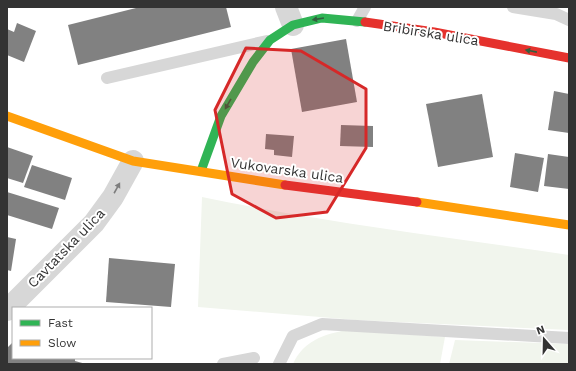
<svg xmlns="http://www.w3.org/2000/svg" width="576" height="371" font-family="'Work Sans',sans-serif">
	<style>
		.green { fill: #f1f5ed }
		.building { fill: #818181 }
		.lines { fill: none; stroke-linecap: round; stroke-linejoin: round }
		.lane { stroke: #d7d7d7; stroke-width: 12 }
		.street { stroke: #d7d7d7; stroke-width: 22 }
		.fast { stroke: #30b455; stroke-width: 9 }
		.slow { stroke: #ff9f0a; stroke-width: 9 }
		.jam { stroke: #e5322d; stroke-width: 9 }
		.oneway { fill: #32603f }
		.oneway2 { fill: #7d7d7d }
		.marked { fill: #d62828; fill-opacity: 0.2; stroke: #d62828; stroke-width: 3; stroke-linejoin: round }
		.labels { text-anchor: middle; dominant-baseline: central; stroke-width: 4; stroke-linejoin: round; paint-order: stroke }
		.street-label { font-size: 14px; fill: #333; stroke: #fff }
	</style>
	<rect width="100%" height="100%" fill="#fff"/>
	<g class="green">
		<path d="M 202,197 C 323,222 446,237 569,255 L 569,330 L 356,320 L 198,307 Z"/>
		<path d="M 347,330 L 445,337 L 440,364 L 293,364 C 303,341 324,334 347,330 Z"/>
		<polygon points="455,340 569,344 569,364 449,364"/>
	</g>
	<g class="building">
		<polygon points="140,7 226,7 231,27 78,65 68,25"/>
		<polygon points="17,23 36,31 24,62 7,55 7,29 14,32"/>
		<polygon points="346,39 357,102 302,112 291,49"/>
		<polygon points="554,91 569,94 569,133 548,130"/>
		<polygon points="482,94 493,157 438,167 426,104"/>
		<polygon points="341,125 373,126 373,147 340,146"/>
		<polygon points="266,134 294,136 292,157 274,155 274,150 265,149"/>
		<polygon points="7,147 33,156 23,183 7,178"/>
		<polygon points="515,153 544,158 538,192 510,187"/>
		<polygon points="548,154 569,157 569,189 544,186"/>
		<polygon points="32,165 72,178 65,200 24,187"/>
		<polygon points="7,192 59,208 52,229 7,215"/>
		<polygon points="7,237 16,239 11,271 7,270"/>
		<polygon points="109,258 175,264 171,307 106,302"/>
		<polygon points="13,342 13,358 75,358 75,361 86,364 7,364 7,348"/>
	</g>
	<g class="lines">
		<g class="lane">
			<polyline points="513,7 556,14 569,20"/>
			<polyline points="357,21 365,7"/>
			<polyline points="107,78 267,41"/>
			<polyline points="223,364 254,358"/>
			<polyline points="279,364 293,336 322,324 569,338"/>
		</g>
		<g class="street">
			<polyline points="286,7 293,25"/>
			<polyline points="7,310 94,223 113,197 133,161"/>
		</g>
		<polyline class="fast" points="201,171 221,116 253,62 270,40 293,25 322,18 365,22"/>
		<g class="slow">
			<polyline points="7,116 133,161 285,185"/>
			<polyline points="417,202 569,225"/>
		</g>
		<g class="jam">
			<polyline points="365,22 434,32 569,58"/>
			<polyline points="285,185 417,202"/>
		</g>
	</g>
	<defs><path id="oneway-solid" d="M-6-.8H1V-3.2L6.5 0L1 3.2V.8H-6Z"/></defs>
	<g class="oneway">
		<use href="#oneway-solid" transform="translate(318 19) rotate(171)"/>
		<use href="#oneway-solid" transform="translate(531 51) rotate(-169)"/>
		<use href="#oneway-solid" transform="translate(228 104) rotate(120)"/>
	</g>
	<use class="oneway2" href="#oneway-solid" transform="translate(117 188) rotate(-61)"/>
	<path class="marked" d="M 246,48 L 301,51 L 366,89 L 366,148 L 327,212 L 276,218 L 232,194 L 215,110 Z"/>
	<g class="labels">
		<g class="street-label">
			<text transform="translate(431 33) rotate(9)">Bribirska ulica</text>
			<text transform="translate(287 170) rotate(8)">Vukovarska ulica</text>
			<text transform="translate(66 248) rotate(-46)">Cavtatska ulica</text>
		</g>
	</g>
	<rect width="576" height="371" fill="none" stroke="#333333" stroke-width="16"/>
	<rect x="12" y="307" width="140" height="52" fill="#ffffff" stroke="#adadad"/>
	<rect x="20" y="320" width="20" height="6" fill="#30b455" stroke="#adadad"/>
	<text x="48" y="327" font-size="12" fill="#333333">Fast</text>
	<rect x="20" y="340" width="20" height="6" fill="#ff9f0a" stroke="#adadad"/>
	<text x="48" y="347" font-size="12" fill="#333333">Slow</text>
	<g transform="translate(544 339) rotate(340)" stroke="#ffffff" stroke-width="3" paint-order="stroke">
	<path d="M0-3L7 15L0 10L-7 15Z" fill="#333333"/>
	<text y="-6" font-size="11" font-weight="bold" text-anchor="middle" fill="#333333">N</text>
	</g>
</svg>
